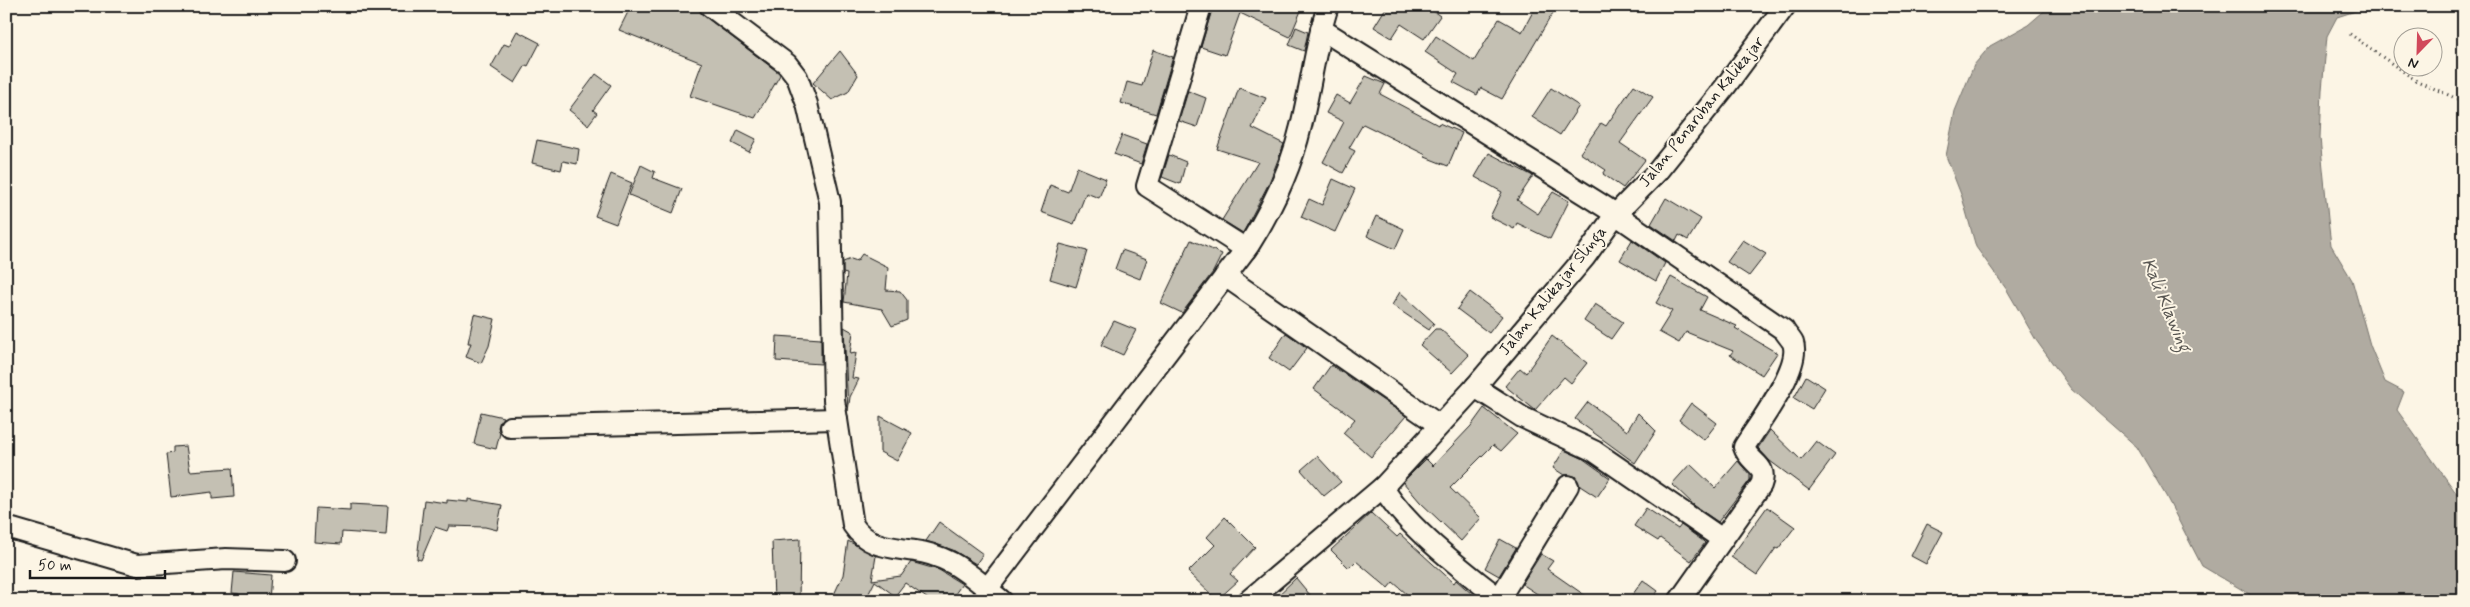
<svg xmlns="http://www.w3.org/2000/svg" width="2470" height="607" font-family="Mynerve,sans-serif">
	<style>
		.water { fill: #b0aba1; stroke: #75726c }
		.building { fill: #c4c0b3; stroke: #1c1c1c }
		.lines { fill: none; stroke-linecap: round; stroke-linejoin: round }
		.minor-casing { stroke: #1c1c1c; stroke-width: 24 }
		.path { stroke: #1c1c1c; stroke-width: 3; stroke-dasharray: 1 4; stroke-linecap: butt }
		.minor { stroke: #fcf5e5; stroke-width: 20 }
		.labels { text-anchor: middle; dominant-baseline: central; stroke-width: 4; stroke-linejoin: round; paint-order: stroke }
		.street-label { font-size: 16px; fill: #1c1c1c; stroke: #fcf5e5 }
		.water-label { font-size: 18px; font-style: italic; fill: #575551; stroke: #fcf5e5 }
	</style>
	<rect width="100%" height="100%" fill="#fcf5e5"/>
	<filter id="ink" filterUnits="userSpaceOnUse"><feTurbulence type="fractalNoise" baseFrequency=".02" numOctaves="2"/><feDisplacementMap in="SourceGraphic" scale="10" xChannelSelector="R" yChannelSelector="G"/><feConvolveMatrix kernelMatrix="1 2 1 2 8 2 1 2 1" color-interpolation-filters="sRGB"/></filter>
	<g filter="url(#ink)">
		<polygon class="water" points="2050,6 2383,6 2368,7 2337,17 2327,36 2322,90 2320,138 2328,219 2331,245 2352,280 2370,345 2385,382 2404,392 2397,410 2464,504 2464,601 2261,601 2202,566 2166,496 2137,447 2071,389 2036,340 2007,290 1976,247 1962,197 1946,156 1955,111 1974,65 1990,46 2028,25"/>
		<g class="building">
			<polygon points="631,6 698,6 703,15 779,73 780,75 755,118 690,96 702,63 619,30"/>
			<polygon points="1213,6 1303,6 1290,37 1240,13 1225,55 1201,47"/>
			<polygon points="1387,6 1426,6 1440,16 1424,39 1401,24 1392,38 1374,27"/>
			<polygon points="1536,6 1557,6 1502,99 1481,88 1477,95 1453,82 1458,74 1425,52 1436,36 1474,61 1499,19 1522,32"/>
			<polygon points="1296,27 1308,32 1304,51 1289,45"/>
			<polygon points="517,31 540,43 528,66 526,65 515,83 491,67 504,44 509,46"/>
			<polygon points="1153,50 1173,57 1156,114 1121,103 1127,82 1142,86"/>
			<polygon points="840,51 858,75 848,92 832,100 813,83"/>
			<polygon points="596,74 611,85 593,110 597,113 588,125 569,110"/>
			<polygon points="1366,76 1385,84 1380,94 1438,125 1439,123 1462,133 1448,166 1425,157 1426,155 1363,124 1349,148 1355,151 1343,173 1323,162 1344,122 1326,113 1336,95 1350,103"/>
			<polygon points="1634,85 1653,97 1620,143 1645,160 1623,188 1603,174 1606,170 1580,153 1601,123 1606,126"/>
			<polygon points="1239,88 1266,98 1252,128 1284,144 1269,183 1243,233 1222,220 1258,162 1217,149"/>
			<polygon points="1551,88 1579,106 1560,135 1532,117"/>
			<polygon points="1188,91 1206,98 1197,127 1179,121"/>
			<polygon points="738,130 756,139 749,152 732,143"/>
			<polygon points="1122,135 1147,144 1141,164 1114,154"/>
			<polygon points="537,140 579,149 577,164 563,161 561,170 532,163"/>
			<polygon points="1489,153 1533,176 1517,200 1538,214 1553,192 1569,201 1550,239 1517,223 1514,229 1490,217 1502,192 1475,177"/>
			<polygon points="1169,155 1186,162 1180,184 1162,177"/>
			<polygon points="641,165 655,172 653,178 682,189 673,213 629,195"/>
			<polygon points="1077,167 1106,179 1099,198 1086,193 1074,224 1041,212 1050,185 1068,192"/>
			<polygon points="611,174 632,183 616,224 595,216"/>
			<polygon points="1333,179 1355,189 1335,232 1301,217 1309,199 1322,205"/>
			<polygon points="1666,198 1701,219 1688,240 1679,235 1676,241 1651,224"/>
			<polygon points="1376,216 1404,229 1395,249 1367,236"/>
			<polygon points="1191,240 1222,254 1213,272 1182,313 1161,303"/>
			<polygon points="1632,240 1665,263 1656,281 1620,260"/>
			<polygon points="1743,240 1766,254 1749,276 1727,262"/>
			<polygon points="1060,244 1087,251 1076,287 1050,279"/>
			<polygon points="1122,250 1147,259 1140,279 1115,269"/>
			<polygon points="862,254 888,267 886,290 900,291 907,300 907,320 892,326 882,309 844,302 847,274 843,273 843,262 851,259 857,261"/>
			<polygon points="1671,277 1707,297 1700,310 1737,326 1735,328 1777,353 1762,375 1730,355 1733,351 1686,332 1679,343 1659,332 1672,311 1656,303"/>
			<polygon points="1400,292 1434,323 1429,330 1392,305"/>
			<polygon points="1470,292 1502,316 1489,333 1457,309"/>
			<polygon points="1595,304 1623,322 1611,339 1584,321"/>
			<polygon points="474,314 495,319 489,346 481,363 466,357 471,343 468,343"/>
			<polygon points="1114,321 1136,330 1123,355 1101,345"/>
			<polygon points="844,327 853,332 850,354 856,353 852,378 859,379 850,397 848,411"/>
			<polygon points="1435,329 1440,329 1469,355 1452,373 1420,345"/>
			<polygon points="1286,333 1307,348 1289,372 1269,358"/>
			<polygon points="777,336 821,339 821,364 776,361"/>
			<polygon points="1552,336 1587,363 1571,383 1564,377 1535,410 1505,386 1520,368 1526,373"/>
			<polygon points="1331,365 1406,416 1371,457 1343,433 1355,419 1314,389"/>
			<polygon points="1806,376 1825,388 1812,409 1794,398"/>
			<polygon points="1588,402 1627,431 1638,413 1656,431 1635,463 1575,419"/>
			<polygon points="1691,403 1717,423 1704,440 1679,420"/>
			<polygon points="1484,408 1517,434 1501,451 1493,445 1450,488 1481,518 1461,541 1420,502 1403,482 1426,459 1433,466 1471,426"/>
			<polygon points="481,412 503,417 498,427 500,433 496,449 474,444"/>
			<polygon points="880,416 912,433 897,461 880,452"/>
			<polygon points="1770,430 1801,460 1816,441 1835,455 1809,490 1770,461 1758,448"/>
			<polygon points="186,446 190,471 232,468 234,497 212,499 212,492 171,497 166,454 173,453 173,447"/>
			<polygon points="1564,450 1582,458 1610,478 1597,497 1580,486 1575,476 1564,475 1553,468"/>
			<polygon points="1317,456 1341,482 1324,496 1301,470"/>
			<polygon points="1738,461 1750,475 1750,480 1718,522 1695,506 1672,484 1690,464 1715,488"/>
			<polygon points="468,499 502,505 497,530 485,527 449,526 447,531 435,527 421,560 417,559 424,500 447,503 447,500 468,502"/>
			<polygon points="350,504 388,506 386,535 342,532 341,544 314,542 316,508 350,510"/>
			<polygon points="1767,507 1795,527 1778,549 1776,548 1757,575 1731,557"/>
			<polygon points="1646,508 1678,529 1681,525 1703,541 1705,543 1691,561 1660,538 1658,541 1634,526"/>
			<polygon points="1371,513 1397,537 1400,534 1454,583 1456,580 1480,601 1415,601 1393,582 1388,588 1356,561 1349,568 1331,550"/>
			<polygon points="1225,517 1255,547 1230,574 1238,581 1217,600 1188,572 1215,545 1207,537"/>
			<polygon points="939,522 983,554 976,564 953,550 926,541"/>
			<polygon points="1927,524 1943,532 1926,564 1911,556"/>
			<polygon points="800,539 799,601 774,601 772,541"/>
			<polygon points="1500,539 1516,548 1499,576 1485,568"/>
			<polygon points="848,541 876,556 872,580 901,576 911,562 939,570 962,584 950,601 931,601 905,583 895,596 875,581 865,601 831,601 843,575"/>
			<polygon points="1541,554 1553,561 1547,569 1593,601 1548,601 1522,584"/>
			<polygon points="234,572 271,575 269,600 242,598 239,594 232,593"/>
			<polygon points="1296,578 1315,601 1272,601"/>
			<polygon points="1643,580 1658,591 1651,601 1628,601"/>
		</g>
		<g class="lines">
			<g class="minor-casing">
				<g id="minor">
					<path d="M 710,6 L 787,64 L 797,77 L 807,104 L 830,202 L 834,400 L 853,525 C 868,548 891,547 915,551 C 926,552 942,558 952,563 C 970,573 986,588 1002,601"/>
					<polyline points="1201,6 1147,186 1246,249"/>
					<path d="M 1321,29 L 1605,207 L 1784,330 C 1786,334 1791,339 1793,343 C 1802,367 1757,426 1744,447 C 1749,464 1769,464 1761,485 L 1679,601"/>
					<polyline points="1225,276 1439,425"/>
					<polyline points="1475,387 1522,417 1594,451 1722,539"/>
					<polyline points="510,427 837,419"/>
					<path d="M 1383,487 C 1404,526 1466,572 1502,601"/>
					<polyline points="6,527 137,565 226,559 285,561"/>
					<path d="M 987,589 L 1249,245 C 1273,207 1291,169 1301,126 C 1311,86 1315,45 1328,6"/>
					<polyline points="1499,599 1568,486"/>
					<polyline points="1248,601 1383,487 1475,387 1585,257 1615,215 1657,172 1725,87 1785,6"/>
				</g>
			</g>
			<polyline class="path" points="2350,34 2415,80 2464,102"/>
			<use href="#minor" class="minor"/>
		</g>
	</g>
	<g class="labels">
		<g class="street-label">
			<text transform="translate(1702 112) rotate(-51)">Jalan Penaruban Kalikajar</text>
			<text transform="translate(1553 291) rotate(-51)">Jalan Kalikajar Slinga</text>
		</g>
		<g class="water-label">
			<text transform="translate(2166 305) rotate(67)">Kali Klawing</text>
		</g>
	</g>
	<rect width="2470" height="607" fill="none" stroke="#fcf5e5" stroke-width="25"/>
	<rect x="12" y="12" width="2445" height="582" fill="none" stroke="#1c1c1c" stroke-width="2" filter="url(#ink)"/>
	<g transform="translate(2418 52) rotate(203)"><circle r="24" fill="#fcf5e5" stroke="#a29e95"/>
	<path d="M0-4L9 19L0 12L-9 19Z" fill="#d1495b"/>
	<text y="-8" font-size="14" font-weight="bold" text-anchor="middle" fill="#1c1c1c">N</text>
	</g>
	<path d="M30 570v8h135v-8" fill="none" stroke="#1c1c1c" stroke-width="2.5"/>
	<text x="38" y="570" font-size="15" fill="#1c1c1c" stroke="#fcf5e5" stroke-width="4" paint-order="stroke">50 m</text>
</svg>
